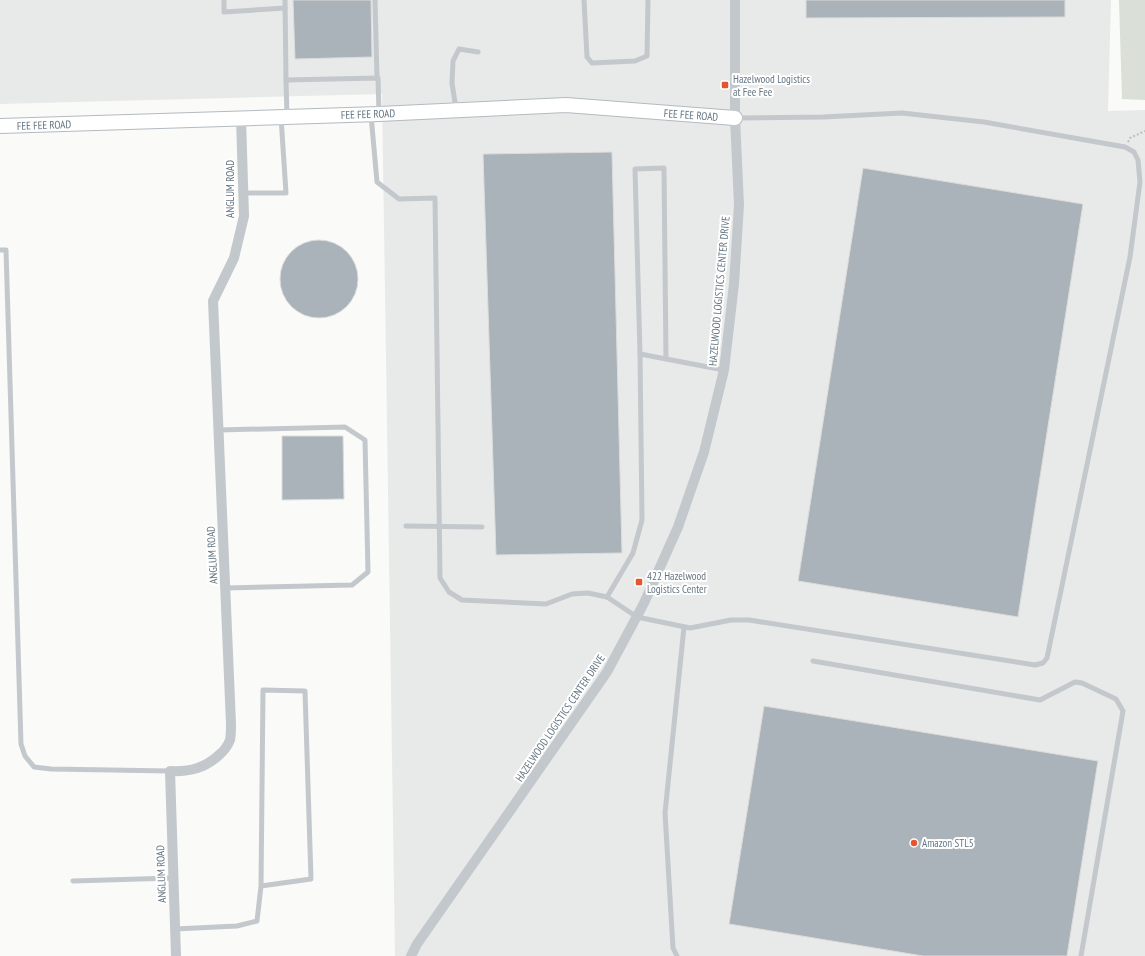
<svg xmlns="http://www.w3.org/2000/svg" width="1145" height="956" font-family="'PT Sans Narrow',sans-serif">
	<style>
		.built { fill: #e8e9e9 }
		.green { fill: #dadfd7 }
		.building { fill: #aab3b9; stroke: #dcdcda }
		.lines { fill: none; stroke-linecap: round; stroke-linejoin: round }
		.secondary-casing { stroke: #b3babf; stroke-width: 16 }
		.path { stroke: #bbbfc2; stroke-width: 2; stroke-dasharray: 2 2; stroke-linecap: butt }
		.lane { stroke: #c3c8cc; stroke-width: 5 }
		.street { stroke: #c3c8cc; stroke-width: 10 }
		.secondary { stroke: #fff; stroke-width: 14 }
		.poi-dot { fill: #e4572e; stroke: #fff; stroke-width: 1.5 }
		.labels { text-anchor: middle; dominant-baseline: central; stroke-width: 4; stroke-linejoin: round; paint-order: stroke }
		.poi-label { font-size: 11px; fill: #657683; stroke: #fff; text-anchor: start }
		.street-label { font-size: 11px; fill: #657683; stroke: #fff }
	</style>
	<rect width="100%" height="100%" fill="#fafaf8"/>
	<polygon class="built" points="0,0 1111,0 1108,111 1145,110 1145,956 395,956 382,94 0,104"/>
	<polygon class="green" points="1119,0 1145,0 1145,100 1122,99"/>
	<g class="building">
		<polygon points="293,0 371,0 372,57 295,59"/>
		<polygon points="806,0 1065,0 1065,17 806,18"/>
		<polygon points="612,152 622,553 496,555 483,154"/>
		<polygon points="863,168 1083,204 1018,617 798,581"/>
		<circle cx="319" cy="279" r="39"/>
		<polygon points="282,436 343,436 344,499 282,500"/>
		<polygon points="764,706 1098,761 1067,956 923,956 729,924"/>
	</g>
	<g class="lines">
		<g class="secondary-casing">
			<polyline id="secondary" points="0,126 379,114 566,105 735,118"/>
		</g>
		<polyline class="path" points="1128,142 1130,138 1145,131"/>
		<g class="lane">
			<polyline points="224,0 224,12 285,8"/>
			<polyline points="285,0 286,80"/>
			<polyline points="375,0 377,78"/>
			<polyline points="584,0 587,57 592,63 635,61 647,56 648,0"/>
			<polyline points="456,109 452,83 453,61 459,49 478,52"/>
			<polyline points="371,115 377,182 399,199 435,198 440,578 449,592 462,600 546,604 572,594 588,593 607,597 637,617 690,628 731,620 749,620 1035,665 1043,663 1047,658 1130,257 1140,182 1138,160 1134,152 1125,147 984,122 902,113 823,117 737,118"/>
			<polyline points="287,116 286,80 378,78 379,113"/>
			<polyline points="243,193 286,193 281,117"/>
			<polyline points="0,250 6,250 21,744 25,756 34,767 51,769 170,771"/>
			<polyline points="640,354 635,169 664,168 666,359"/>
			<polyline points="219,430 345,427 365,440 368,572 352,585 226,588"/>
			<polyline points="406,526 482,527"/>
			<polyline points="607,597 633,553 642,520 640,354 724,370"/>
			<polyline points="813,661 1040,700 1075,682 1082,683 1116,699 1123,711 1081,956"/>
			<polyline points="73,881 173,878"/>
			<polyline points="175,929 237,926 257,921 261,886 263,690 305,691 311,879 261,886"/>
			<polyline points="677,956 673,948 665,813 684,627"/>
		</g>
		<g class="street">
			<path d="M 176,956 L 170,771 C 190,772 205,768 219,755 C 224,751 228,745 230,740 C 231,735 231,729 231,724 L 213,301 L 234,258 L 244,216 L 241,118"/>
			<polyline points="411,956 417,944 607,672 644,603 678,527 704,452 724,370 734,284 739,205 735,118 735,0"/>
		</g>
		<use href="#secondary" class="secondary"/>
	</g>
	<g class="poi-dot">
		<rect x="721" y="81" width="8" height="8" rx="2"/>
		<rect x="635" y="578" width="8" height="8" rx="2"/>
		<circle cx="914" cy="843" r="4"/>
	</g>
	<g class="labels">
		<g class="poi-label">
			<text x="733" y="79">Hazelwood Logistics<tspan x="733" dy="13">at Fee Fee</tspan></text>
			<text x="647" y="576">422 Hazelwood<tspan x="647" dy="13">Logistics Center</tspan></text>
			<text x="922" y="843">Amazon STL5</text>
		</g>
		<g class="street-label">
			<text transform="translate(368 114) rotate(-2)">FEE FEE ROAD</text>
			<text transform="translate(691 115) rotate(4)">FEE FEE ROAD</text>
			<text transform="translate(44 125) rotate(-2)">FEE FEE ROAD</text>
			<text transform="translate(230 189) rotate(-90)">ANGLUM ROAD</text>
			<text transform="translate(719 291) rotate(-85)">HAZELWOOD LOGISTICS CENTER DRIVE</text>
			<text transform="translate(212 555) rotate(-93)">ANGLUM ROAD</text>
			<text transform="translate(560 718) rotate(-56)">HAZELWOOD LOGISTICS CENTER DRIVE</text>
			<text transform="translate(161 874) rotate(-92)">ANGLUM ROAD</text>
		</g>
	</g>
</svg>
